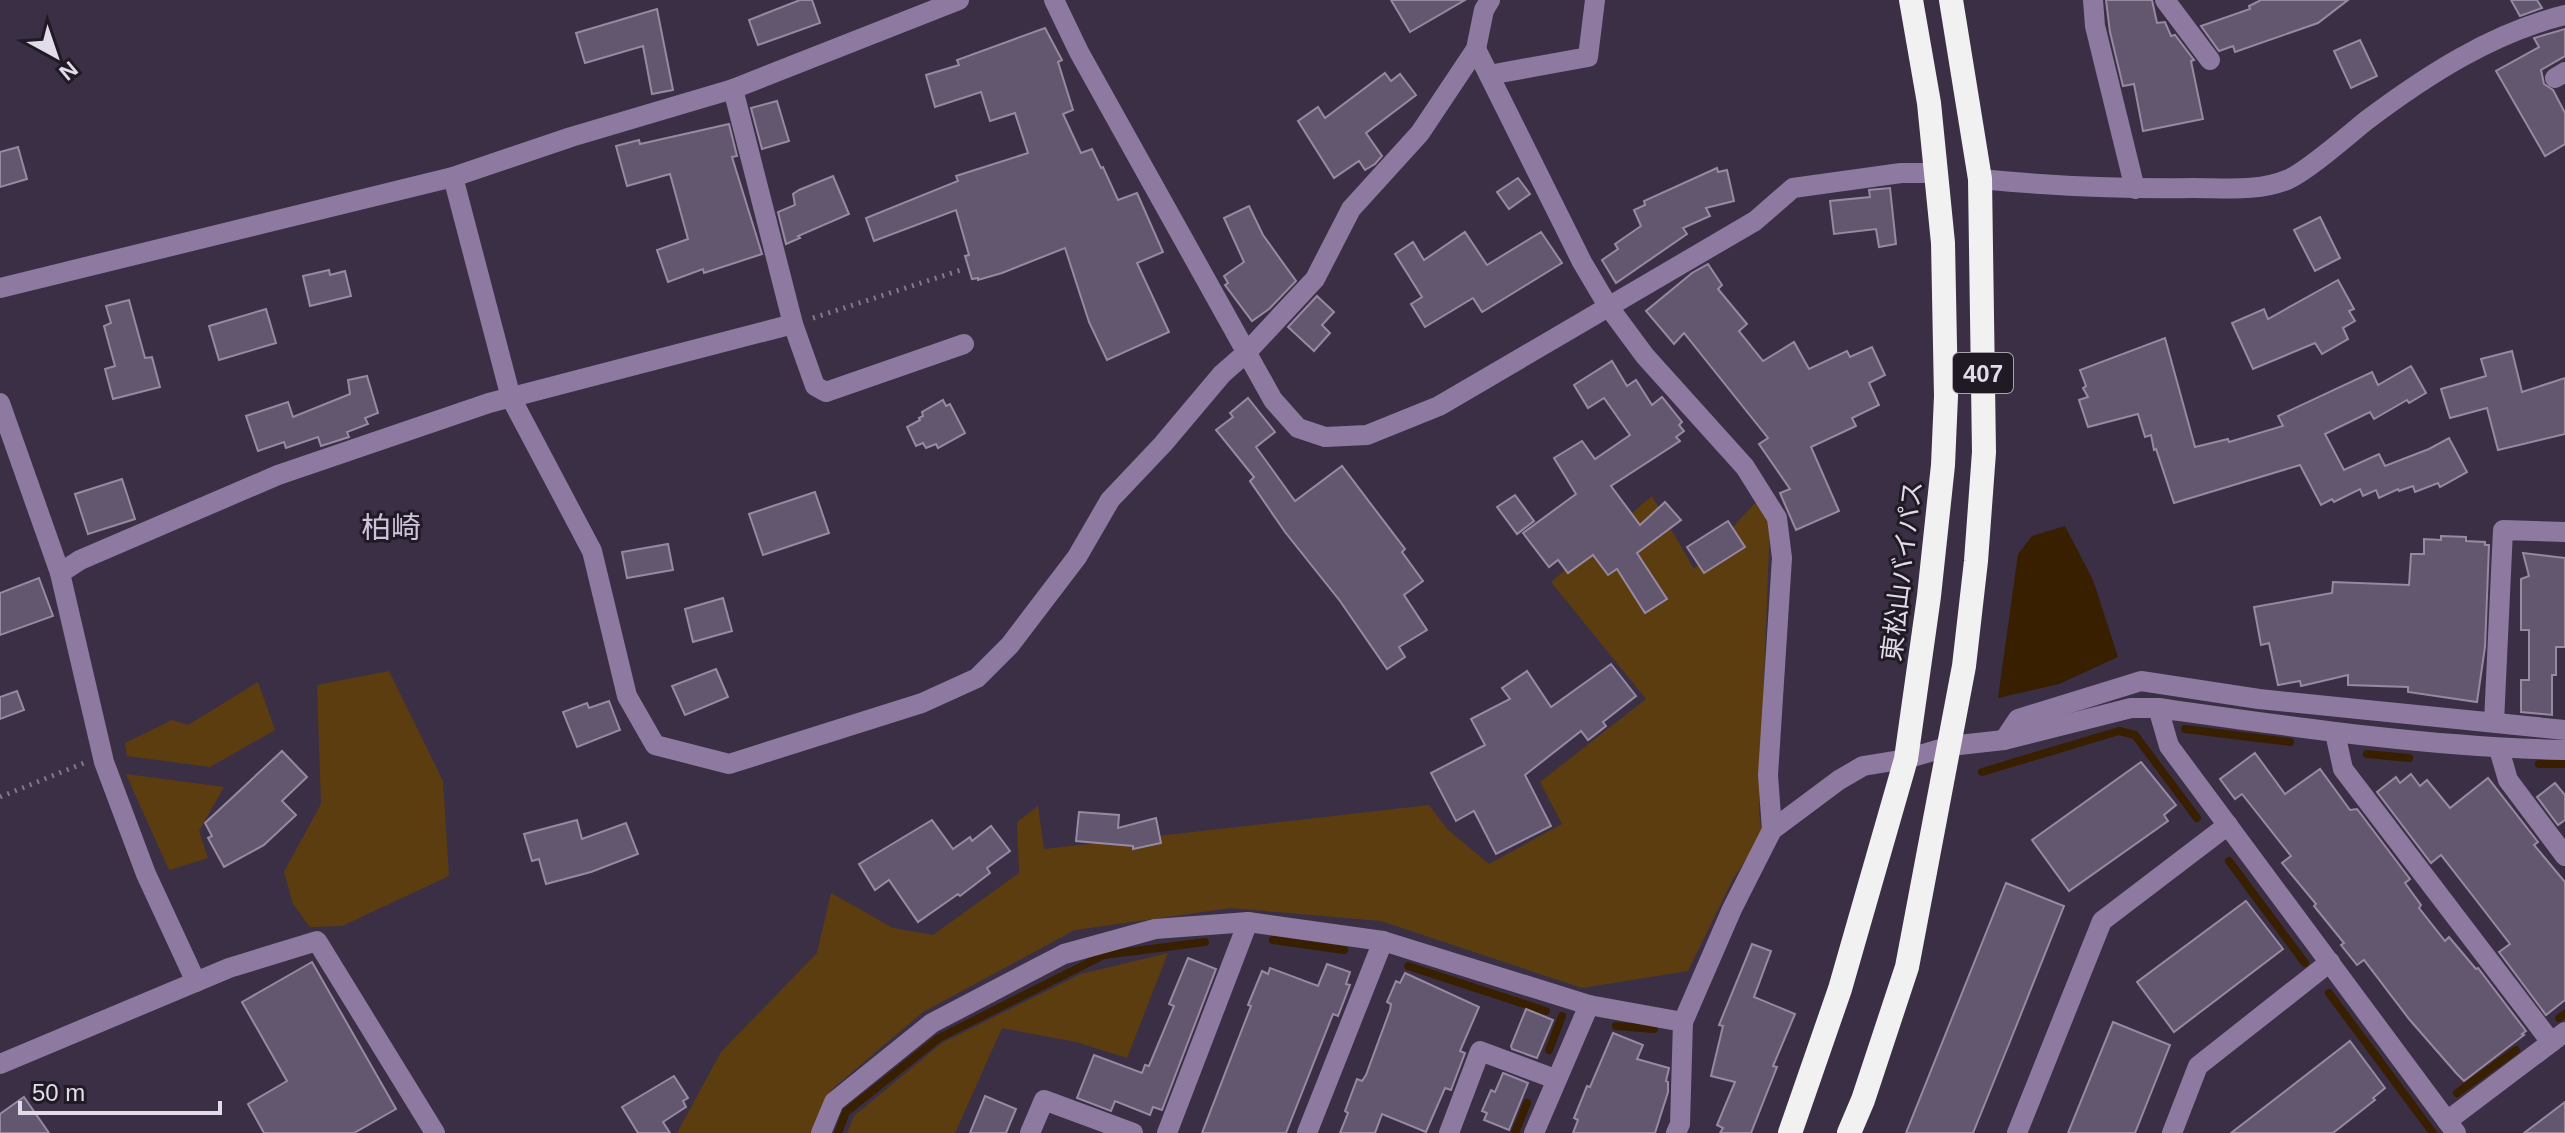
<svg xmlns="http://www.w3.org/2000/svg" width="2565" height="1133" font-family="Helvetica,'Noto Sans JP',sans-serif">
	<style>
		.green { fill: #5c3d10 }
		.water { fill: #381f00 }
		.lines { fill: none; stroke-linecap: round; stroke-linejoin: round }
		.stream { stroke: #381f00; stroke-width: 8 }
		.building { fill: #63576f; stroke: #9689a2; stroke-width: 2 }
		.path { stroke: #83798b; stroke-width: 5; stroke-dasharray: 2 6; stroke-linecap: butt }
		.minor { stroke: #8e7aa0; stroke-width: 20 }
		.highway { stroke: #f1f1f1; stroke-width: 24 }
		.labels { text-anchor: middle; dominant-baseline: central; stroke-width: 6; stroke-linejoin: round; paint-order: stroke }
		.shield { fill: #1f1a24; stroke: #a8a1ae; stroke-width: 2 }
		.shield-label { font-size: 24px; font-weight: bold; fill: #e2dbe9 }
		.street-label { font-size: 26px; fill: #e2dbe9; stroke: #1f1a24 }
		.quarter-label { font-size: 30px; fill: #d0c2dd; stroke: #1f1a24 }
	</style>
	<rect width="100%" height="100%" fill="#3b2f45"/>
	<g class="green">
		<polygon points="1652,496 1694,569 1757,501 1770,521 1759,812 1762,836 1733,879 1688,971 1582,988 1381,921 1231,908 1075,930 923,1012 831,1090 812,1133 677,1133 721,1052 817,953 831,893 893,928 933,935 1019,873 1017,822 1038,806 1044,849 1429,805 1447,829 1489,864 1562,824 1540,782 1646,699 1551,582"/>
		<polygon points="389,671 443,781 449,876 342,926 310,927 293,904 284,872 321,804 317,685"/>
		<polygon points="258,682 275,730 210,767 127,756 125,743 172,720 188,725"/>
		<polygon points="126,774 224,787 199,831 208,858 169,870"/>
		<polygon points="1168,953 1127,1058 1076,1042 1002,1028 955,1133 847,1133 854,1116 942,1043 1081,974"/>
	</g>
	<polygon class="water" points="2065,526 2093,580 2118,657 2059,684 1998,698 2018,554 2032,536"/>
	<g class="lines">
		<g class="stream">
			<polyline points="2185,729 2290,742"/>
			<polyline points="2367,754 2409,758"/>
			<polyline points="2539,764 2565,764"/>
			<polyline points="1982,772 2119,731 2135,735 2197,818"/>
			<polyline points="2229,861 2305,963"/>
			<polyline points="1273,940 1344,950"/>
			<polyline points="1408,966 1546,1011"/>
			<polyline points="2329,993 2433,1133"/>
			<polyline points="2559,1018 2565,1014"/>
			<polyline points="1616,1026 1654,1029"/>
			<polyline points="1549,1050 1562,1016"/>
			<polyline points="2457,1093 2516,1050"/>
			<polyline points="838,1133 846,1112 939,1038 1104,955 1205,942"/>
			<polyline points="1515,1133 1527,1103"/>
		</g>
	</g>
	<g class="building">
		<polygon points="800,0 812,0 820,23 758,45 749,20"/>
		<polygon points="1391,0 1465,0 1410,32"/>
		<polygon points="2106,0 2152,0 2157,23 2165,22 2171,36 2175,35 2194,60 2191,61 2203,119 2143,131 2134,84 2123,86 2110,32"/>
		<polygon points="2261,0 2348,0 2318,23 2235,52 2233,46 2219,51 2201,26 2250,9 2249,6"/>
		<polygon points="2511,0 2537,0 2542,8 2520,16"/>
		<polygon points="657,9 673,90 652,94 643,46 585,63 576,33"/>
		<polygon points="1045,28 1062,60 1058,62 1073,110 1063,114 1081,153 1092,149 1101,168 1103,167 1118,200 1137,193 1163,252 1137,263 1169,332 1107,360 1089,322 1065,248 1002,273 978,280 978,278 972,279 965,256 969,255 956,210 874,241 866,218 958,181 956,176 1028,153 1015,113 990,121 981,92 935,107 926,75 959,65 957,60"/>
		<polygon points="2565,29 2565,56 2541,70 2544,84 2553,90 2565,113 2565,144 2545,156 2496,71 2539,47 2534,38"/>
		<polygon points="2360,40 2377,76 2351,88 2334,51"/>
		<polygon points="1385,73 1391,81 1400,74 1416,95 1366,133 1382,156 1375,164 1365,170 1359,161 1334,178 1298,121 1318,107 1325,118"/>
		<polygon points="777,101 789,141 762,149 751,108"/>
		<polygon points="729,124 737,156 732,157 762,254 704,273 703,269 668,282 657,250 688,239 670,174 627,186 616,146 639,140 640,144"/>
		<polygon points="18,147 27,179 0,187 0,152"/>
		<polygon points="1717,168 1718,172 1727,170 1734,201 1706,208 1710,216 1683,228 1687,234 1616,283 1602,260 1618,249 1615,244 1641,226 1634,210 1645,205 1644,201"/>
		<polygon points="833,176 849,214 798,236 800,238 786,244 778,212 795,205 793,194 799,190"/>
		<polygon points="1518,178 1530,194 1509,209 1497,192"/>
		<polygon points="1890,188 1896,244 1879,247 1876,229 1834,234 1830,201 1870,197 1869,190"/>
		<polygon points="1249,206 1263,235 1296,281 1269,309 1252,321 1225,285 1228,283 1224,276 1244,262 1224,218"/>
		<polygon points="2320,217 2340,258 2315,271 2294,230"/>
		<polygon points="1465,232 1487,265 1541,232 1562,263 1484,311 1482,312 1473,298 1425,327 1411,304 1422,297 1395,254 1413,242 1424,260"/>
		<polygon points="1708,264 1722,285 1718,289 1747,324 1739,331 1763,361 1794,342 1809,369 1847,351 1850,357 1872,347 1885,375 1869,383 1879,405 1852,418 1856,426 1811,447 1839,511 1796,530 1780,493 1790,489 1759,444 1768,438 1684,333 1674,344 1646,311 1692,273"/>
		<polygon points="329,270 330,275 345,271 351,296 310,306 303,276"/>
		<polygon points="2338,280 2354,309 2349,311 2355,321 2343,328 2348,339 2322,354 2315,343 2253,369 2232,323 2264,309 2268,319"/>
		<polygon points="1317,296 1334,312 1322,325 1330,333 1314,351 1288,327"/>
		<polygon points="129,300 145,358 152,357 160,387 113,399 105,369 115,366 104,326 111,323 106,306"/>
		<polygon points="266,309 276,343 219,360 209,326"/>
		<polygon points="2165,338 2195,447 2228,439 2229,442 2283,426 2278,416 2372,372 2378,385 2411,366 2426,393 2409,403 2407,400 2374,419 2370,412 2325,434 2344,470 2379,454 2385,466 2429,449 2449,438 2467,472 2440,487 2438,483 2415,492 2413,486 2399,491 2398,489 2379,498 2376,490 2363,496 2360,489 2334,502 2332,499 2321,505 2300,465 2174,503 2156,449 2154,450 2151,435 2145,437 2138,414 2088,427 2079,400 2088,397 2083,388 2086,386 2080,370"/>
		<polygon points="2512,351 2522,392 2565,378 2565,434 2498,450 2487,408 2450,418 2441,389 2486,376 2481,359"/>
		<polygon points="1612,361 1627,386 1636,380 1652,405 1662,397 1682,422 1679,425 1684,431 1676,437 1680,441 1611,486 1640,525 1665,502 1681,520 1637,553 1667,599 1645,613 1617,569 1608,575 1593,555 1568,573 1558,560 1549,567 1523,533 1576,494 1554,458 1582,441 1595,459 1630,435 1604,398 1588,408 1574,385"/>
		<polygon points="367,376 378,413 365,418 368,424 347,432 349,437 324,445 321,446 318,437 286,448 284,442 258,451 246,416 288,402 293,417 350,394 348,380"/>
		<polygon points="1248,398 1275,432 1256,447 1295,501 1342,466 1405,549 1402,552 1423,581 1404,595 1427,630 1399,647 1405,657 1387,669 1340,601 1285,532 1250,481 1254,477 1216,430 1233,417 1230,413"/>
		<polygon points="943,400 946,406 950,404 965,433 938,448 936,444 926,448 923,443 916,446 907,427 920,420 919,418 923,416 922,412"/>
		<polygon points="122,479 135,519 88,534 75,494"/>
		<polygon points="815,492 829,533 763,555 749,514"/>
		<polygon points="1515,495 1534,521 1517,534 1497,507"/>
		<polygon points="1728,521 1745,547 1704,573 1687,547"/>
		<polygon points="2441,536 2466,537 2466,541 2485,542 2485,545 2489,545 2485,647 2477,702 2408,692 2408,687 2348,685 2348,675 2301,686 2300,681 2278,685 2269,643 2261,645 2254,607 2332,593 2333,582 2409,585 2411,554 2424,554 2424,539 2441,540"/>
		<polygon points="668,544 673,570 627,578 622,552"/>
		<polygon points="2523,553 2565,558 2565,647 2556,647 2556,675 2552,675 2552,715 2521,712 2521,680 2529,680 2529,630 2521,630 2521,579 2529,576"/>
		<polygon points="39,578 53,616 0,635 0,593"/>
		<polygon points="723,598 732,631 693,642 685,609"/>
		<polygon points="1611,664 1636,696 1603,722 1606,726 1588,740 1581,731 1525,775 1551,826 1496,854 1474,811 1456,821 1431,773 1485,745 1471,719 1510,699 1502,688 1527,671 1551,707"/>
		<polygon points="716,669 728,697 685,715 672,686"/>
		<polygon points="17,691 24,710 0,719 0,697"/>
		<polygon points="609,701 620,730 577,747 563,712 587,703 589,708"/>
		<polygon points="282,751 307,777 282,801 296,815 264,845 224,867 208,838 212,836 205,823"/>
		<polygon points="2255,753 2285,794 2320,769 2350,810 2357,809 2410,879 2405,883 2421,905 2419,908 2445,941 2449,937 2476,969 2478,968 2526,1031 2522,1034 2524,1035 2464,1081 2457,1074 2409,1019 2364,960 2357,965 2341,945 2344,943 2314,906 2316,904 2282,863 2291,856 2242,794 2235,799 2220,779"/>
		<polygon points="2141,762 2176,805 2164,815 2168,821 2069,891 2032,840"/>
		<polygon points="2411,774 2420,786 2427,780 2450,808 2488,778 2538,842 2534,845 2565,882 2565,1000 2546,1015 2499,952 2510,944 2483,909 2441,855 2431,863 2377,792 2396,777 2400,783"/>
		<polygon points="2555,783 2565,795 2565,820 2558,825 2537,797"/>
		<polygon points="1079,812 1119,815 1118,828 1156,818 1161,843 1133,849 1133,846 1076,841"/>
		<polygon points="577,820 582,839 626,823 638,854 591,872 546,884 539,859 532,861 524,834"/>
		<polygon points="932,820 953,849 970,837 972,841 991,826 1010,851 987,868 990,873 960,896 958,894 918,922 889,880 875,890 859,864"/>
		<polygon points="2006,883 2064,906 2011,1039 1973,1133 1906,1133"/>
		<polygon points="2246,901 2283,949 2174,1032 2137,982"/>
		<polygon points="1752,944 1771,951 1754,997 1795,1014 1773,1066 1777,1067 1751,1133 1720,1133 1723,1128 1717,1125 1735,1082 1711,1076 1723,1026 1719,1025"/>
		<polygon points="1188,958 1216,969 1162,1110 1153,1107 1150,1115 1115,1101 1111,1111 1077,1098 1094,1055 1142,1073 1145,1065 1149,1066 1174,1006 1169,1004"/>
		<polygon points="312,962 396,1109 354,1133 264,1133 248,1104 287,1081 242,1002"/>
		<polygon points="1327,964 1350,972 1346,984 1350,985 1338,1016 1333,1014 1286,1133 1202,1133 1251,1006 1248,1005 1262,971 1268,974 1270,968 1318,986"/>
		<polygon points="1405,973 1479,1007 1460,1051 1465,1053 1451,1090 1445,1088 1426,1132 1382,1114 1375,1133 1340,1133 1348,1113 1345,1111 1357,1079 1362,1081 1366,1075 1390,1010 1391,1004 1387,1002 1396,981 1400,983"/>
		<polygon points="1526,1009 1553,1020 1537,1058 1512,1049 1511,1046"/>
		<polygon points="2113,1022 2170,1045 2135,1133 2068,1133"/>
		<polygon points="1613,1033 1643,1045 1637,1059 1669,1068 1666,1081 1668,1082 1668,1092 1655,1133 1573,1133 1578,1120 1574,1118 1587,1086 1590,1087"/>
		<polygon points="2350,1041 2385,1088 2373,1098 2375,1100 2333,1133 2231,1133"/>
		<polygon points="1503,1073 1528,1083 1509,1130 1484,1120 1487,1113 1482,1111 1491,1090 1495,1092"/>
		<polygon points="674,1076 688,1098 683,1101 686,1107 663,1122 670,1133 638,1133 622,1107"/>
		<polygon points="985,1096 1016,1109 1006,1133 970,1133"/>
		<polygon points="24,1097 49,1133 0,1133 0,1114"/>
		<polygon points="2565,1102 2565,1133 2524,1133"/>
	</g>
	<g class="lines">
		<g class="path">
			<polyline points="813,318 961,270"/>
			<polyline points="0,797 84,763"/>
		</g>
		<g class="minor">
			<polyline points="1054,0 1079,52 1273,400 1298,428 1325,437 1367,435 1439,406 1755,221 1793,188 1901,173 1937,173"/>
			<polyline points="2093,0 2095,26 2135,189"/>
			<polyline points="2165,0 2210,60"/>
			<polyline points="1476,49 1582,262 1608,306 1645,356 1745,467 1777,518 1782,558 1768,775 1772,830"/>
			<polyline points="1489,75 1588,57 1595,0"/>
			<polyline points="2555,78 2565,72"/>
			<polyline points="733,89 793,324 815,386 826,392 964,344"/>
			<polyline points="453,177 511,398 592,551 627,696 655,745 729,764 922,703 977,678 1010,645 1077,557 1110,500 1163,444 1222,374 1246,353 1315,279 1351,209 1420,133 1476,49 1484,10 1490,0"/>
			<path d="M 1980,179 C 2051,186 2121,189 2193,188 C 2225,188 2259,192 2289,179 C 2310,169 2347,136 2367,120 C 2427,75 2492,33 2565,15"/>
			<polyline points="0,288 453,177 571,137 733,89 959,0"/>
			<polyline points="0,403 60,573 104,762 146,874 196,982"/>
			<polyline points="60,573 80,560 278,475 489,403 793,324"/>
			<polyline points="2158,708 2169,746 2456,1133"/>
			<polyline points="2494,722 2503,530 2565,532"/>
			<polyline points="2335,733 2343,769 2551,1042"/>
			<polyline points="2004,740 2018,719 2141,681 2259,699 2565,730"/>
			<polyline points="2499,749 2508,780 2565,856"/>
			<path d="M 1683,1022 L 1732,909 L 1772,830 L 1839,780 L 1863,766 L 1906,759 L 1950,746 L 2004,740 L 2131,708 L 2158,708 C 2293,727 2428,747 2565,750"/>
			<polyline points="0,1064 229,968 317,941 435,1133"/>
			<polyline points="2447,1121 2565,1032"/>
			<polyline points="821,1133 834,1102 932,1023 1064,954 1155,929 1248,922 1383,941 1589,1005 1683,1022 1680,1124 1676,1133"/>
			<polyline points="1030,1133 1044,1100 1133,1133"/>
			<polyline points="1167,1133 1248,922"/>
			<polyline points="1307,1133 1383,941"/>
			<polyline points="1449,1133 1480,1051 1555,1079"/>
			<polyline points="1534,1133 1589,1005"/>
			<polyline points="2017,1133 2102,921 2228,825"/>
			<polyline points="2172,1133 2198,1066 2330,962"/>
		</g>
		<g class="highway">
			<polyline points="1790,1133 1840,989 1906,759 1929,596 1943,465 1946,396 1943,243 1929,103 1911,0"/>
			<polyline points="1849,1133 1863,1100 1907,967 1964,666 1976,561 1984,452 1980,179 1951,0"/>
		</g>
	</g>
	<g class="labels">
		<rect class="shield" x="1953" y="353" width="60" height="40" rx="6"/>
		<g class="shield-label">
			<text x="1983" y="373">407</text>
		</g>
		<g class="street-label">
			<text transform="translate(1902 571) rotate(-83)">東松山バイパス</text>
		</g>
		<g class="quarter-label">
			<text x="391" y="527">柏崎</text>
		</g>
	</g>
	<g transform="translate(56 56) rotate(140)" stroke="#1f1a24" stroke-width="6" paint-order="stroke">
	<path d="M0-6L14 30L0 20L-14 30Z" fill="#e2dbe9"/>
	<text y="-12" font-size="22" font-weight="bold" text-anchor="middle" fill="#e2dbe9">N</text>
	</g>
	<path d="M20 1101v12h200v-12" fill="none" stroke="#e2dbe9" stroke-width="4"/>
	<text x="32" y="1101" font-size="24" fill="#e2dbe9" stroke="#1f1a24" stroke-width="6" paint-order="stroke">50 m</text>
</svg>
